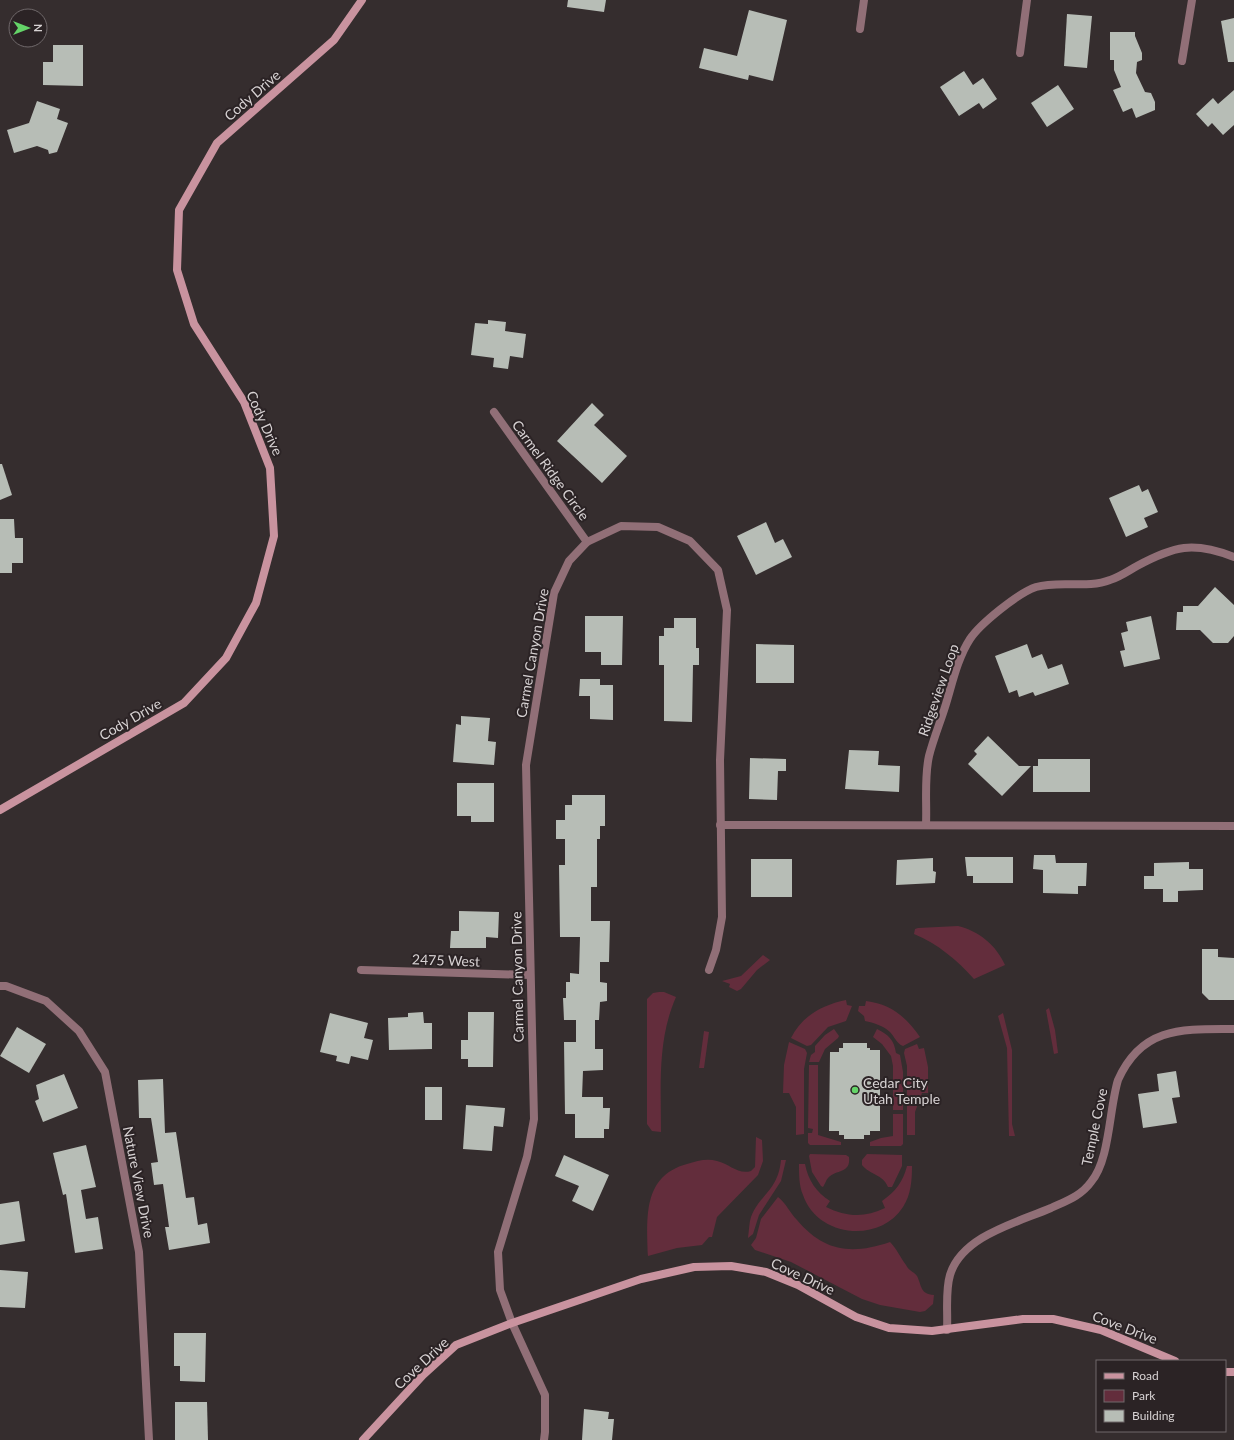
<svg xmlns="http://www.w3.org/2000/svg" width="1234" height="1440" font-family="Lato,sans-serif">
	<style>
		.green { fill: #632d3c }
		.building { fill: #b7bdb6 }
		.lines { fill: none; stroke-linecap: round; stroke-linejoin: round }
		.street { stroke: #916f77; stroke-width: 8 }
		.secondary { stroke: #c9939f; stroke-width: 8 }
		.poi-dot { fill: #64d468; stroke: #2b2325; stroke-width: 1.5 }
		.labels { text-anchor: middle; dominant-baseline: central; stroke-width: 4; stroke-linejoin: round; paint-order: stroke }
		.street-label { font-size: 14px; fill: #d7d2d3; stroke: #2b2325 }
		.poi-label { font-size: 14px; fill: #d7d2d3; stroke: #2b2325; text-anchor: start }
	</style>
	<rect width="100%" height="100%" fill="#352d2e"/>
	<g class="green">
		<path d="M 958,926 C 979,931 996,945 1005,965 L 974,979 C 957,960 938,944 914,934 L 915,929 L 918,928 Z"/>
		<polygon points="763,955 770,960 757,970 741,989 737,991 729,987 730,984 722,981 741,976"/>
		<path d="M 659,992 L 664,992 L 676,997 C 657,1040 661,1087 661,1132 L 652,1131 L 647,1124 L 647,999 L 653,993 Z"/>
		<path d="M 846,1000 L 847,1005 L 852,1006 L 846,1021 L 828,1027 L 811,1045 L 807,1046 L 791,1038 C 802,1016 822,1005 846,1000 Z"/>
		<path d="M 866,1001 C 891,1004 906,1017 920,1037 L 903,1046 C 897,1044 894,1036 890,1032 C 882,1025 874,1023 865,1021 L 864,1016 L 858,1011 L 859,1006 L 865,1006 Z"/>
		<polygon points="1049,1008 1055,1030 1058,1053 1054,1054 1046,1010"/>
		<polygon points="1003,1013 1012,1050 1012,1124 1015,1136 1009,1136 1007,1048 998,1016"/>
		<polygon points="834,1029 839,1036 838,1038 825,1049 819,1062 809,1062 811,1055 815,1052 815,1046 825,1035"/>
		<path d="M 877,1029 C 889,1035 894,1040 896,1053 L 900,1055 L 903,1072 L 903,1110 L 893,1110 L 893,1066 L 891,1056 L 882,1044 L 873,1037 Z"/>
		<polygon points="704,1031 709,1032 704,1068 699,1068"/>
		<polygon points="789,1042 805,1049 807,1053 804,1069 804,1134 796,1135 796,1107 789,1093 783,1093 784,1065"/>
		<polygon points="917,1044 919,1049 924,1048 928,1067 928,1093 922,1093 915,1112 915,1135 907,1135 907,1066 904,1053 905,1049"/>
		<polygon points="809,1065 818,1065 818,1135 841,1142 841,1145 810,1145 808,1143 808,1133 812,1133 813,1129 808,1128"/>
		<polygon points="893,1114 903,1114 903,1144 901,1146 870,1146 870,1142 881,1138 893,1136"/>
		<path d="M 756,1137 L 762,1140 L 763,1161 L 758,1175 L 717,1217 L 712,1237 L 709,1237 L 702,1245 L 677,1248 L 648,1256 C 647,1219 642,1176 687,1164 C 697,1161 707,1158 717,1161 C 730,1164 738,1175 751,1171 L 755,1167 Z"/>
		<path d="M 810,1154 L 846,1155 L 849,1157 C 851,1174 836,1169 828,1178 C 826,1180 825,1184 823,1187 L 821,1186 L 812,1172 L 809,1156 Z"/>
		<path d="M 867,1154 L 902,1155 L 902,1166 L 892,1187 L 888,1187 C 883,1174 870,1175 862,1165 L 862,1160 Z"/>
		<path d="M 781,1160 L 786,1160 L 781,1181 L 759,1215 L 753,1234 L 748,1238 C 749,1231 749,1223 751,1217 C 760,1194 778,1191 781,1160 Z"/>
		<path d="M 799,1164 L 805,1164 C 808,1180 816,1192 830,1201 L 826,1207 C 846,1217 865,1218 885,1208 L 882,1201 C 895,1192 903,1182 907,1166 L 912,1166 C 912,1180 911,1195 903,1207 C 879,1244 817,1237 803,1195 C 799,1186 799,1174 799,1164 Z"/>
		<path d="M 778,1197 C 786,1203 790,1213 797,1220 C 824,1252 852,1255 890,1242 C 897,1249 900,1257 906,1265 C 908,1270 914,1272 917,1276 C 922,1286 920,1294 934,1295 L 933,1304 L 925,1311 L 920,1312 L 880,1305 L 862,1299 L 791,1262 L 755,1250 L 751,1245 L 756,1238 L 761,1219 Z"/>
	</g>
	<g class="building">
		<polygon points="568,0 606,0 604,12 567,7"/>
		<polygon points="749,10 787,20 773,81 749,75 748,80 699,68 704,48 737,56"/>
		<polygon points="1067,14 1092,16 1087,68 1064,66"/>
		<polygon points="1234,18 1234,62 1228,62 1221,21"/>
		<polygon points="1110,32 1135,32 1135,36 1142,53 1142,60 1137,62 1136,73 1145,92 1151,93 1155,102 1155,110 1136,118 1132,108 1123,112 1113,90 1121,87 1114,70 1114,60 1110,60"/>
		<polygon points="53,45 83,45 83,86 43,85 43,62 53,62"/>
		<polygon points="964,71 973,85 983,78 997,99 983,109 979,103 959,116 940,87"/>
		<polygon points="1058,85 1074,109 1047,127 1031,103"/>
		<polygon points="1234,90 1234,125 1223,135 1212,123 1208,127 1196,114 1213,98 1218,104"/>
		<polygon points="37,101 60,109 57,119 68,123 57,152 49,154 48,150 37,146 14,153 7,130 29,123"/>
		<polygon points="488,320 506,322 505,331 526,334 523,358 510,356 508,369 493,367 494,358 471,355 475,323 488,324"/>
		<polygon points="592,403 604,415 594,425 627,456 602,483 557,441"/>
		<polygon points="0,464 2,464 12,495 0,500"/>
		<polygon points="1139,485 1142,492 1148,489 1158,512 1144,518 1148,527 1126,537 1109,498"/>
		<polygon points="0,519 14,519 15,538 23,538 23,563 12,563 12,573 0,573"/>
		<polygon points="766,522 775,543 783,539 792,557 756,575 737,536"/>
		<polygon points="1215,587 1234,605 1234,636 1228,643 1213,643 1200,630 1176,630 1177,612 1183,612 1183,606 1198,606"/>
		<polygon points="585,616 623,616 622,665 601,665 601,652 585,652"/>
		<polygon points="1151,616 1160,659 1124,667 1120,651 1125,650 1121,633 1128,631 1126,622"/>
		<polygon points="674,618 696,618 696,648 699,648 699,665 693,665 692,722 664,721 664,665 659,665 659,636 664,636 664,628 674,628"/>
		<polygon points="756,644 794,645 794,683 756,683"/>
		<polygon points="1027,644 1032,658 1042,654 1048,669 1062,664 1069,684 1035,696 1033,692 1019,697 1017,690 1009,693 995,656"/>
		<polygon points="580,679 600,679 600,685 613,685 613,720 590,719 590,696 579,696"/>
		<polygon points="461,716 490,718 488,741 496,742 494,765 453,762 456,724 461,725"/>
		<polygon points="988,736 1019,766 1031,766 1002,796 968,764 977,754 974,751"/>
		<polygon points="849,750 879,751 878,765 900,766 899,792 845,789"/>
		<polygon points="750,758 786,759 786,771 778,771 777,800 749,799"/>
		<polygon points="1038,759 1090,759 1090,792 1033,792 1033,766 1038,766"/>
		<polygon points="457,783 494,783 494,822 471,822 471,816 457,816"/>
		<polygon points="572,795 605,795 605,826 600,826 600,839 597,839 597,887 591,887 591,921 610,921 609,962 600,962 600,982 607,983 607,1001 600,1002 599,1020 595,1020 595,1049 603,1049 603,1070 583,1071 582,1097 603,1097 603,1108 610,1108 609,1129 604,1129 604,1138 575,1138 575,1114 565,1114 564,1042 576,1042 576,1020 564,1020 563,998 566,998 566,982 570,982 570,973 579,974 580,937 560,937 559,865 565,865 565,839 556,839 556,820 565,820 565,805 572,805"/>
		<polygon points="1034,855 1055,855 1056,863 1087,863 1086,886 1078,886 1078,894 1043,893 1043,870 1033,869"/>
		<polygon points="965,857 1013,857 1013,883 973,883 973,876 967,876"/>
		<polygon points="933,858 933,871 936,872 935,883 896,885 897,860"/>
		<rect x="751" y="859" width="41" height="38"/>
		<polygon points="1189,862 1189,869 1203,869 1203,890 1178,891 1178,902 1163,902 1163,889 1144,889 1144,876 1154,876 1154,863"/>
		<polygon points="459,911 499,912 498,938 486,937 486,948 450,948 451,931 459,931"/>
		<polygon points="1202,949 1218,949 1218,957 1234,958 1234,1000 1209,1000 1202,993"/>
		<polygon points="423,1012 424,1023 432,1023 432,1049 389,1050 388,1018 408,1017 408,1013"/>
		<polygon points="468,1012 494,1012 493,1067 468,1067 468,1059 461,1059 461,1040 468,1040"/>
		<polygon points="330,1013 368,1023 364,1038 373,1040 368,1060 351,1056 349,1064 336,1061 337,1056 320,1052"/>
		<polygon points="17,1027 46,1044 29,1073 0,1056"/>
		<polygon points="843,1043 867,1043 867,1048 870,1048 870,1050 880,1050 880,1131 870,1131 870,1135 864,1135 864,1139 844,1139 844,1135 839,1135 839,1131 829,1131 830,1052 839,1052 839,1048 843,1048"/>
		<polygon points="1176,1071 1180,1097 1172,1098 1177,1123 1143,1128 1138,1094 1159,1091 1157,1074"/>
		<polygon points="64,1074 78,1108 43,1122 35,1101 39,1099 36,1085"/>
		<polygon points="163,1079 165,1133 176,1132 186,1198 194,1197 198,1225 207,1223 210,1243 169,1250 165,1227 169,1227 163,1184 154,1185 151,1163 158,1162 151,1118 139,1118 138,1080"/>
		<rect x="425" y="1087" width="17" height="33"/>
		<polygon points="466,1105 505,1108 503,1127 494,1126 492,1151 463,1149"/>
		<polygon points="86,1145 96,1187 81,1190 86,1219 98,1217 103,1249 75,1253 66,1194 63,1195 53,1153"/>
		<polygon points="564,1155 609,1175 593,1211 572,1201 579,1186 555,1176"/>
		<polygon points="19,1201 25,1241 0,1245 0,1204"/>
		<polygon points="0,1270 28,1272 25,1308 0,1307"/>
		<polygon points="174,1333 206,1333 205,1382 180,1381 180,1366 174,1366"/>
		<polygon points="175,1402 207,1402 208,1440 175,1440"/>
		<polygon points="584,1409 609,1412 608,1419 614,1419 612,1440 582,1440"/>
	</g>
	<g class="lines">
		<g class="street">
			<polyline points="860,29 864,0"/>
			<polyline points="1020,53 1027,0"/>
			<polyline points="1182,61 1192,0"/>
			<polyline points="494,412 587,542"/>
			<polyline points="720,825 1234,826"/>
			<path d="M 926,825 C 927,803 924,778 929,756 C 933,740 940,723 945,707 C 952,685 957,659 970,639 C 980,624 1018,593 1036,587 C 1060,580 1087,589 1110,580 C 1120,577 1128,571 1137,566 C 1174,546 1193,541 1234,557"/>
			<polyline points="361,970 530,975"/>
			<polyline points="0,986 6,986 46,1001 79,1031 105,1072 139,1252 149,1440"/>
			<path d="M 947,1330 C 948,1312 945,1292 950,1275 C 962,1236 1016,1223 1051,1208 C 1066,1201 1081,1196 1091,1182 C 1110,1160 1109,1109 1118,1080 C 1142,1026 1183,1029 1234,1029"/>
			<polyline points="544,1440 545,1432 545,1395 512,1323 500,1290 498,1252 527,1157 534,1119 526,765 554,593 569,561 587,542 621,526 658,527 690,541 718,570 727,610 720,760 722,917 716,950 709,970"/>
		</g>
		<g class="secondary">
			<polyline points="0,810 184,703 226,658 256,603 274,536 270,468 244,402 194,324 177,270 179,210 217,143 334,40 362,0"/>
			<polyline points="1225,1372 1234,1372"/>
			<polyline points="363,1440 423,1375 456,1345 512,1323 641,1279 694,1267 731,1266 766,1272 798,1285 856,1317 889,1328 932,1331 1023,1319 1053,1319 1101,1330 1175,1361"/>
		</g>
	</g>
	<circle class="poi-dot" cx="855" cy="1090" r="4"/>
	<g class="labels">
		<g class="street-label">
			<text transform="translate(252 95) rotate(-41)">Cody Drive</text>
			<text transform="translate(265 423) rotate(66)">Cody Drive</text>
			<text transform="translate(551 470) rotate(54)">Carmel Ridge Circle</text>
			<text transform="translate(532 653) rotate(-80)">Carmel Canyon Drive</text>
			<text transform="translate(938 690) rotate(-71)">Ridgeview Loop</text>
			<text transform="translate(130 719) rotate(-30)">Cody Drive</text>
			<text transform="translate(446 960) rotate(2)">2475 West</text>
			<text transform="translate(517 977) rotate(-91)">Carmel Canyon Drive</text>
			<text transform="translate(1094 1127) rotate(-78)">Temple Cove</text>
			<text transform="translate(139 1182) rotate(79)">Nature View Drive</text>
			<text transform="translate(803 1276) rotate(25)">Cove Drive</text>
			<text transform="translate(1125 1327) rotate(21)">Cove Drive</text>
			<text transform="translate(421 1363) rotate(-43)">Cove Drive</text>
		</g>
		<g class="poi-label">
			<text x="863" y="1082">Cedar City<tspan x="863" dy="16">Utah Temple</tspan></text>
		</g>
	</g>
	<rect x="1096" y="1360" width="130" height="72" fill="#2b2325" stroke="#70696b"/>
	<rect x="1104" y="1373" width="20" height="6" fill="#c9939f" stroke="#70696b"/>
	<text x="1132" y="1380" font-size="12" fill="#d7d2d3">Road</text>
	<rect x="1104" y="1390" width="20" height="12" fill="#632d3c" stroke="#70696b"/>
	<text x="1132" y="1400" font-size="12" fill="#d7d2d3">Park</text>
	<rect x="1104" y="1410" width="20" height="12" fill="#b7bdb6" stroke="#70696b"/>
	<text x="1132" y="1420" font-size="12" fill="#d7d2d3">Building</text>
	<g transform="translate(28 28) rotate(90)"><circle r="19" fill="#2b2325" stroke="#70696b"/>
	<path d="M0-3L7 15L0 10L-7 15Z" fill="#64d468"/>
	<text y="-6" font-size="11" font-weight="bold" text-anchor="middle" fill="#d7d2d3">N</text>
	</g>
</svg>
